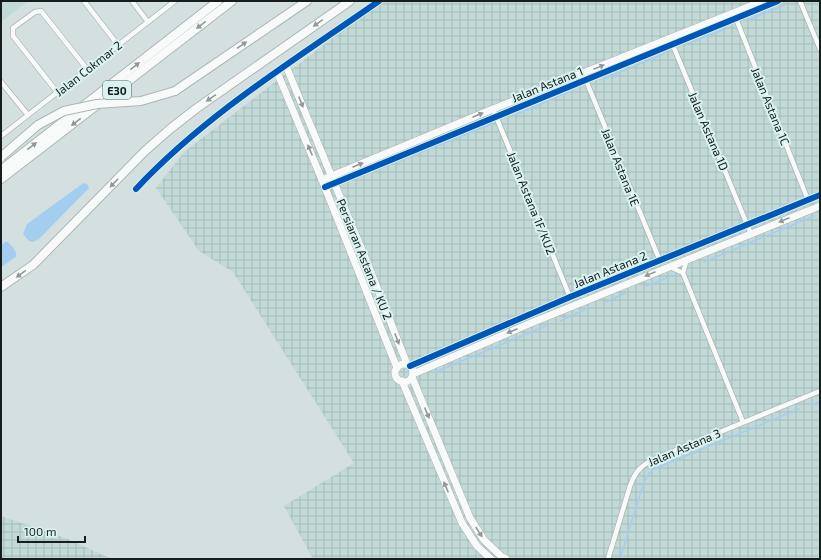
<svg xmlns="http://www.w3.org/2000/svg" width="821" height="560" font-family="'Exo 2',sans-serif">
	<style>
		.built { fill: #c1dad7 }
		.industrial { fill: url(#industrial-grid) }
		.water { fill: #a4cef0 }
		.lines { fill: none; stroke-linecap: round; stroke-linejoin: round }
		.stream { stroke: #a4cef0; stroke-width: 1.5 }
		.street-casing { stroke: #acb7b5; stroke-width: 6 }
		.secondary-casing { stroke: #acb7b5; stroke-width: 8 }
		.highway-casing { stroke: #acb7b5; stroke-width: 10 }
		.street { stroke: #f8fafa; stroke-width: 4.5 }
		.secondary { stroke: #f8fafa; stroke-width: 7 }
		.highway { stroke: #f8fafa; stroke-width: 8 }
		.highway-bridge-casing { stroke: #acb7b5; stroke-width: 10; stroke-linecap: butt }
		.highway-bridge { stroke: #f8fafa; stroke-width: 8 }
		.cycleway-casing { stroke: #daf3f0; stroke-width: 8 }
		.cycleway { stroke: #0057b8; stroke-width: 6 }
		.oneway { fill: #929797 }
		.labels { text-anchor: middle; dominant-baseline: central; stroke-width: 4; stroke-linejoin: round; paint-order: stroke }
		.shield { fill: #daf3f0; stroke: #505e5c; stroke-width: 1 }
		.shield-label { font-size: 11px; font-weight: bold; fill: #151e1d }
		.street-label { font-size: 12px; fill: #151e1d; stroke: #daf3f0 }
	</style>
	<defs>
		<pattern id="industrial-grid" width="8" height="8" patternUnits="userSpaceOnUse"><rect width="8" height="8" fill="#c1dad7"/><path d="M0 4h8M4 0v8" fill="none" stroke="#a5bbb8"/></pattern>
	</defs>
	<rect width="100%" height="100%" fill="#d3e0df"/>
	<polygon class="built" points="1,1 28,1 1,22"/>
	<g class="industrial">
		<polygon points="381,1 820,1 820,559 313,559 284,506 354,463 233,272 199,251 156,188 184,152"/>
		<polygon points="1,516 65,538 112,559 1,559"/>
	</g>
	<g class="water">
		<polygon points="85,183 88,185 89,188 39,239 33,242 29,241 23,234 27,224 82,184"/>
		<path d="M 5,242 L 8,242 C 12,246 17,251 16,257 L 1,267 L 1,245 Z"/>
	</g>
	<g class="lines">
		<g class="stream">
			<polyline points="748,20 785,5"/>
			<polyline points="687,44 725,29"/>
			<polyline points="601,80 664,54"/>
			<polyline points="517,114 574,90"/>
			<polyline points="349,181 492,124"/>
			<polyline points="704,262 814,216"/>
			<polyline points="646,286 677,274"/>
			<polyline points="605,302 626,293"/>
			<polyline points="560,321 588,308"/>
			<polyline points="433,373 548,325"/>
			<polyline points="811,405 820,401"/>
			<polyline points="620,559 644,482 648,475 654,469 799,409"/>
		</g>
		<g class="street-casing">
			<g id="street">
				<polyline points="84,1 118,45"/>
				<polyline points="132,1 148,22"/>
				<polyline points="800,1 820,49"/>
				<polyline points="735,16 808,200"/>
				<polyline points="672,43 751,234"/>
				<polyline points="583,73 660,261"/>
				<polyline points="1,82 28,115"/>
				<polyline points="57,92 13,36 13,28 35,12 41,11 87,69"/>
				<polyline points="493,109 570,297"/>
				<polyline points="1,136 175,1"/>
				<path d="M 136,189 C 206,114 296,59 379,1"/>
				<polyline points="687,259 683,273 743,422"/>
				<polyline points="670,267 683,273"/>
				<path d="M 608,559 L 630,486 C 636,469 643,464 659,457 L 820,391"/>
			</g>
		</g>
		<g class="secondary-casing">
			<g id="secondary">
				<polyline points="286,66 369,267 407,364"/>
				<polyline points="277,72 322,180 397,368"/>
				<polyline points="322,180 493,109 763,1"/>
				<polyline points="325,187 778,1"/>
				<circle cx="404" cy="373" r="9"/>
				<polyline points="410,366 570,297 820,195"/>
				<polyline points="413,374 531,323 820,206"/>
				<polyline points="412,377 470,518 484,540 502,557 506,559"/>
				<polyline points="402,381 462,523 477,546 491,559"/>
			</g>
		</g>
		<g class="highway-casing">
			<g id="highway">
				<polyline points="175,91 307,1"/>
				<polyline points="1,170 218,1"/>
				<polyline points="1,179 232,1"/>
				<polyline points="1,287 33,265 145,151 170,129 197,108 350,1"/>
			</g>
		</g>
		<use href="#street" class="street"/>
		<use href="#secondary" class="secondary"/>
		<use href="#highway" class="highway"/>
		<g class="highway-bridge-casing">
			<polyline id="highway-bridge" points="1,157 38,125 64,111 97,104 141,101 175,91"/>
		</g>
		<use href="#highway-bridge" class="highway-bridge"/>
		<g class="cycleway-casing">
			<g id="cycleway">
				<polyline points="325,187 778,1"/>
				<path d="M 136,189 C 206,114 296,59 379,1"/>
				<polyline points="410,366 570,297 820,195"/>
			</g>
		</g>
		<use href="#cycleway" class="cycleway"/>
	</g>
	<defs><path id="oneway-solid" d="M-6-.8H1V-3.2L6.5 0L1 3.2V.8H-6Z"/></defs>
	<g class="oneway">
		<use href="#oneway-solid" transform="translate(318 23) rotate(145)"/>
		<use href="#oneway-solid" transform="translate(201 25) rotate(142)"/>
		<use href="#oneway-solid" transform="translate(242 45) rotate(-34)"/>
		<use href="#oneway-solid" transform="translate(135 66) rotate(-38)"/>
		<use href="#oneway-solid" transform="translate(599 67) rotate(-22)"/>
		<use href="#oneway-solid" transform="translate(211 98) rotate(145)"/>
		<use href="#oneway-solid" transform="translate(301 102) rotate(68)"/>
		<use href="#oneway-solid" transform="translate(478 115) rotate(-23)"/>
		<use href="#oneway-solid" transform="translate(76 122) rotate(142)"/>
		<use href="#oneway-solid" transform="translate(32 146) rotate(-38)"/>
		<use href="#oneway-solid" transform="translate(310 150) rotate(-113)"/>
		<use href="#oneway-solid" transform="translate(358 165) rotate(-23)"/>
		<use href="#oneway-solid" transform="translate(114 183) rotate(134)"/>
		<use href="#oneway-solid" transform="translate(784 220) rotate(158)"/>
		<use href="#oneway-solid" transform="translate(21 274) rotate(144)"/>
		<use href="#oneway-solid" transform="translate(650 274) rotate(158)"/>
		<use href="#oneway-solid" transform="translate(512 331) rotate(157)"/>
		<use href="#oneway-solid" transform="translate(397 339) rotate(69)"/>
		<use href="#oneway-solid" transform="translate(427 413) rotate(67)"/>
		<use href="#oneway-solid" transform="translate(446 487) rotate(-113)"/>
		<use href="#oneway-solid" transform="translate(479 532) rotate(57)"/>
	</g>
	<g class="labels">
		<rect class="shield" x="103" y="81" width="28" height="18" rx="3"/>
		<g class="shield-label">
			<text x="117" y="90">E30</text>
		</g>
		<g class="street-label">
			<text transform="translate(88 68) rotate(-38)">Jalan Cokmar 2</text>
			<text transform="translate(547 84) rotate(-22)">Jalan Astana 1</text>
			<text transform="translate(771 106) rotate(68)">Jalan Astana 1C</text>
			<text transform="translate(709 131) rotate(67)">Jalan Astana 1D</text>
			<text transform="translate(621 167) rotate(68)">Jalan Astana 1E</text>
			<text transform="translate(532 203) rotate(68)">Jalan Astana 1F/KU2</text>
			<text transform="translate(365 259) rotate(68)">Persiaran Astana / KU 2</text>
			<text transform="translate(610 269) rotate(-22)">Jalan Astana 2</text>
			<text transform="translate(684 447) rotate(-23)">Jalan Astana 3</text>
		</g>
	</g>
	<rect width="821" height="560" fill="none" stroke="#151e1d" stroke-width="4"/>
	<path d="M18 536v6h67v-6" fill="none" stroke="#151e1d" stroke-width="2"/>
	<text x="24" y="536" font-size="12" fill="#151e1d" stroke="#daf3f0" stroke-width="3" paint-order="stroke">100 m</text>
</svg>
